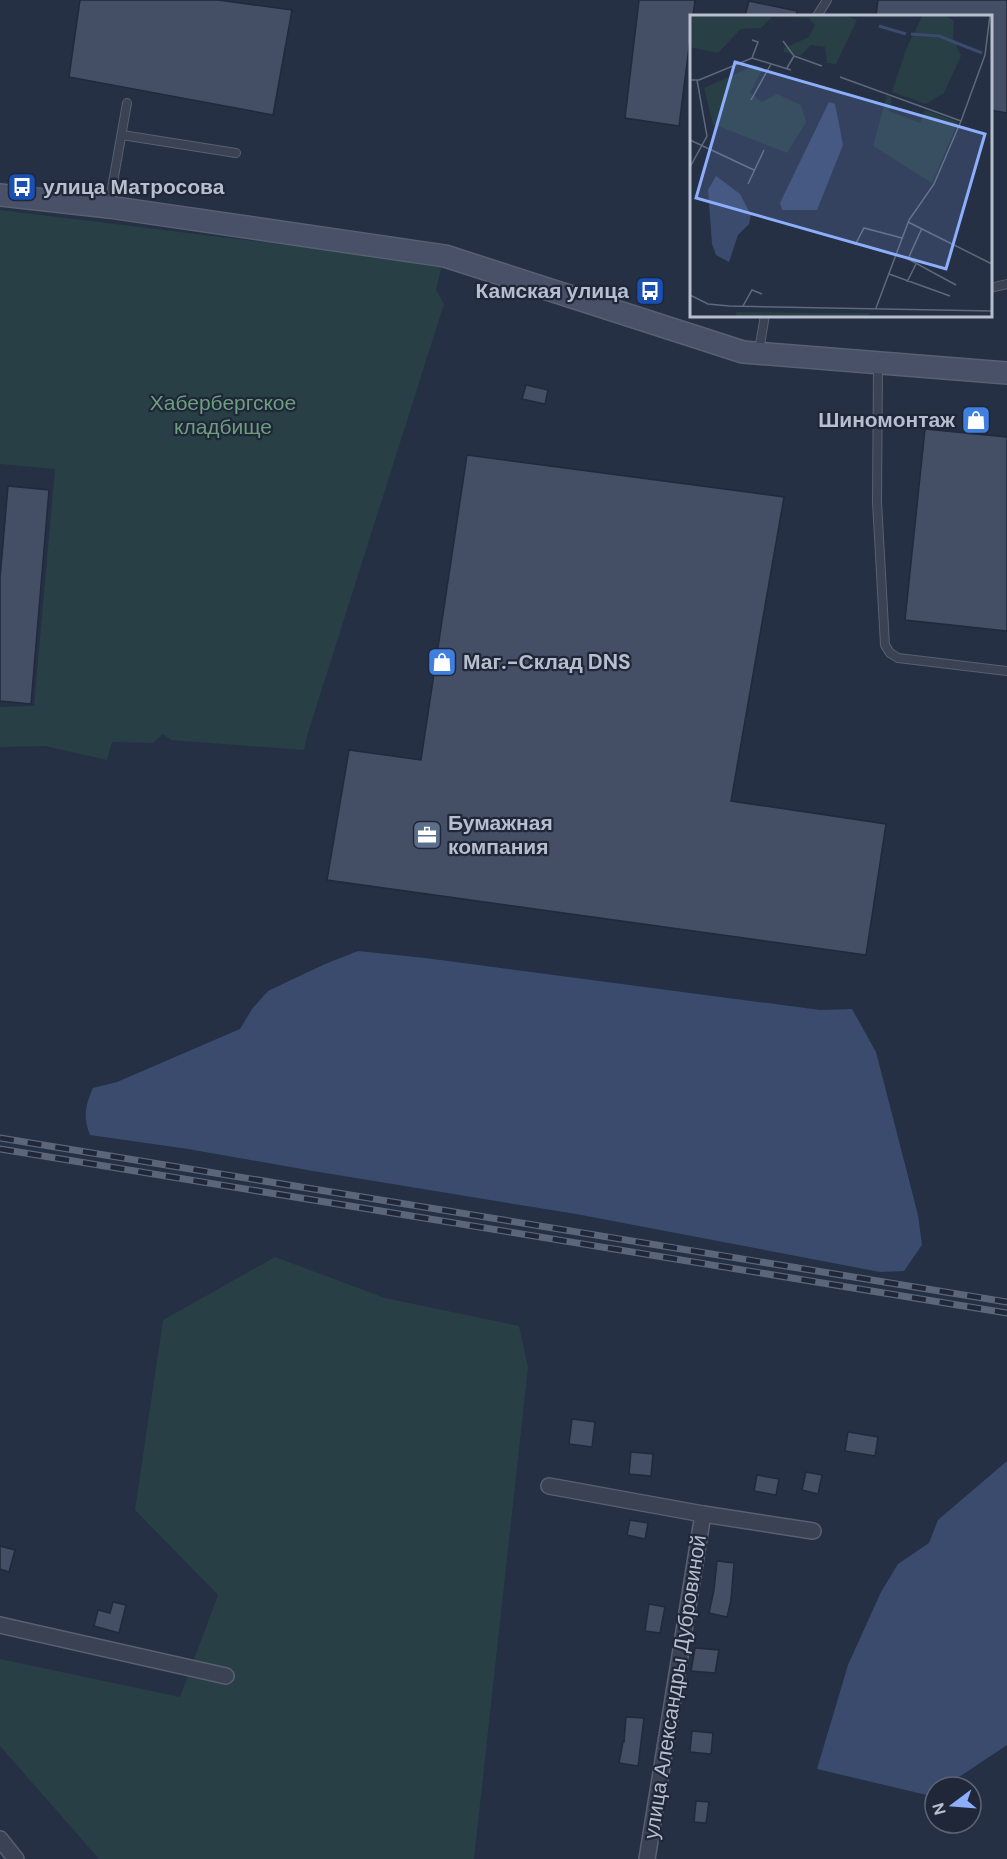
<svg xmlns="http://www.w3.org/2000/svg" width="1007" height="1859" font-family="'DM Sans',sans-serif">
	<style>
		.green { fill: #283f45 }
		.water { fill: #3a4b6d }
		.building { fill: #444f66; stroke: #21293b; stroke-width: 1.5 }
		.lines { fill: none; stroke-linecap: round; stroke-linejoin: round }
		.service-casing { stroke: #586071; stroke-width: 10 }
		.minor-casing { stroke: #586071; stroke-width: 18 }
		.secondary-casing { stroke: #586071; stroke-width: 24 }
		.service { stroke: #3a4253; stroke-width: 8 }
		.minor { stroke: #3a4253; stroke-width: 15 }
		.secondary { stroke: #485167; stroke-width: 21 }
		.rail-casing { stroke: #5c667b; stroke-width: 7 }
		.rail { stroke: #1f2739; stroke-width: 4.5; stroke-dasharray: 14; stroke-linecap: butt }
		.labels { text-anchor: middle; dominant-baseline: central; stroke-width: 4.5; stroke-linejoin: round; paint-order: stroke }
		.poi-label { font-size: 21px; font-weight: bold; fill: #b7becd; stroke: #1f2739; text-anchor: start }
		.park-label { font-size: 21px; fill: #6d9f7d; stroke: #1f2739 }
		.street-label { font-size: 21px; fill: #b7becd; stroke: #1f2739 }
		.inset-river { fill: none; stroke: #3a4b6d; stroke-width: 3 }
		.inset-road { fill: none; stroke: #5f697b; stroke-width: 1.5 }
		.view { fill: #8caefd; fill-opacity: 0.15; stroke: #8caefd; stroke-width: 3 }
		.inset-edge { fill: none; stroke: #b7becd; stroke-width: 3 }
	</style>
	<rect width="100%" height="100%" fill="#253044"/>
	<g class="green">
		<polygon points="0,210 442,264 436,290 444,304 307,736 304,750 171,740 163,734 153,743 112,742 107,760 45,746 0,747 0,707 34,706 55,469 0,464"/>
		<polygon points="275,1257 385,1298 519,1326 528,1367 474,1859 99,1859 0,1746 0,1659 180,1697 218,1595 135,1510 163,1320"/>
	</g>
	<g class="water">
		<path d="M 358,951 L 425,958 L 820,1010 L 852,1009 L 876,1052 L 918,1215 L 922,1245 L 904,1271 L 880,1272 L 576,1214 L 313,1171 L 188,1149 L 90,1135 C 83,1117 85,1106 93,1088 L 117,1082 L 240,1029 L 252,1009 L 268,991 L 325,964 Z"/>
		<polygon points="1007,1461 1007,1745 944,1787 935,1787 935,1793 931,1796 817,1769 848,1665 881,1592 898,1564 929,1543 938,1520"/>
	</g>
	<g class="building">
		<polygon points="80,0 218,0 292,10 273,115 69,77"/>
		<polygon points="639,0 695,0 679,126 625,118"/>
		<polygon points="878,0 1007,0 1007,113 990,110 990,16 876,16"/>
		<polygon points="749,1 797,11 796,16 745,16"/>
		<polygon points="526,385 548,390 545,404 522,399"/>
		<polygon points="925,429 1007,437 1007,631 905,620"/>
		<polygon points="467,455 784,497 731,801 886,824 866,955 327,880 349,750 421,760"/>
		<polygon points="8,486 49,490 31,704 0,701 0,578"/>
		<polygon points="572,1419 595,1422 592,1447 569,1444"/>
		<polygon points="848,1432 878,1437 875,1456 845,1451"/>
		<polygon points="631,1452 653,1454 651,1476 629,1474"/>
		<polygon points="806,1472 822,1475 818,1494 802,1490"/>
		<polygon points="757,1475 779,1479 776,1495 754,1491"/>
		<polygon points="630,1520 648,1523 645,1539 627,1535"/>
		<polygon points="0,1546 15,1550 9,1572 0,1569"/>
		<polygon points="717,1561 734,1563 731,1600 727,1617 709,1613 714,1590"/>
		<polygon points="113,1602 126,1605 119,1633 94,1626 98,1610 110,1613"/>
		<polygon points="649,1604 665,1607 660,1633 645,1631"/>
		<polygon points="695,1648 719,1650 715,1673 691,1671"/>
		<polygon points="626,1717 644,1718 638,1766 619,1763 623,1742 624,1742"/>
		<polygon points="692,1731 713,1733 711,1754 690,1752"/>
		<polygon points="696,1801 709,1802 706,1823 694,1822"/>
	</g>
	<g class="lines">
		<g class="service-casing">
			<g id="service">
				<polyline points="817,16 827,0"/>
				<polyline points="122,135 236,153"/>
				<polyline points="109,205 127,103"/>
				<polyline points="990,288 1007,284"/>
				<polyline points="759,351 765,315"/>
				<polyline points="878,365 877,502 885,645 890,653 898,658 1007,671"/>
			</g>
		</g>
		<g class="minor-casing">
			<g id="minor">
				<polyline points="549,1486 703,1514 813,1531"/>
				<polyline points="0,1625 226,1676"/>
				<polyline points="0,1839 16,1859"/>
				<polyline points="647,1859 703,1514"/>
			</g>
		</g>
		<g class="secondary-casing">
			<polyline id="secondary" points="0,195 109,207 445,256 743,352 1007,373"/>
		</g>
		<use href="#service" class="service"/>
		<use href="#minor" class="minor"/>
		<use href="#secondary" class="secondary"/>
		<g class="rail-casing">
			<g id="rail">
				<polyline points="0,1138 1007,1302"/>
				<polyline points="0,1149 1007,1313"/>
			</g>
		</g>
		<use href="#rail" class="rail"/>
	</g>
	<defs>
		<g id="bus-square" transform="scale(1.5)"><rect x="-9" y="-9" width="18" height="18" rx="4" fill="#1a4fb4" stroke="#1f2739"/><path d="M-5-6H5V4H4V6H2V4H-2V6H-4V4H-5ZM-3.5-4V0h7V-4ZM-3.5 1.2v1.5H-2V1.2ZM2 1.2v1.5H3.5V1.2Z" fill="#fff"/></g>
		<g id="shop-square" transform="scale(1.5)"><rect x="-9" y="-9" width="18" height="18" rx="4" fill="#3f7fe0" stroke="#1f2739"/><path d="M-5-2.5h2.3a2.7 3.5 0 0 1 5.4 0H5L5.5 6h-11ZM-1.5-2.5h3a1.5 2.3 0 0 0-3 0Z" fill="#fff"/></g>
		<g id="office-square" transform="scale(1.5)"><rect x="-9" y="-9" width="18" height="18" rx="4" fill="#5c6f8a" stroke="#1f2739"/><path d="M-6-3h4V-5.5h4V-3h4V5H-6ZM-1-4.5V-3h2v-1.5ZM-6 0V1H6V0Z" fill="#fff"/></g>
	</defs>
	<g fill-rule="evenodd">
		<use href="#bus-square" x="22" y="187"/>
		<use href="#bus-square" x="650" y="291"/>
		<use href="#shop-square" x="976" y="420"/>
		<use href="#shop-square" x="442" y="662"/>
		<use href="#office-square" x="427" y="835"/>
	</g>
	<g class="labels">
		<g class="poi-label">
			<text x="43" y="187">улица Матросова</text>
			<text x="629" y="291" text-anchor="end">Камская улица</text>
			<text x="955" y="420" text-anchor="end">Шиномонтаж</text>
			<text x="463" y="662">Маг.-Склад DNS</text>
			<text x="448" y="823">Бумажная<tspan x="448" dy="24">компания</tspan></text>
		</g>
		<g class="park-label">
			<text x="223" y="403">Хабербергское<tspan x="223" dy="24">кладбище</tspan></text>
		</g>
		<g class="street-label">
			<text transform="translate(675 1687) rotate(-81)">улица Александры Дубровиной</text>
		</g>
	</g>
	<g transform="translate(690 15)">
		<rect width="302" height="302" fill="#253044"/>
		<path d="M 0,0 L 154,0 L 167,5 L 146,49 L 137,48 L 135,32 L 121,30 L 110,41 L 94,37 L 94,33 L 119,22 L 125,10 L 118,3 L 82,2 L 71,13 L 51,14 L 28,38 L 0,32 ZM 233,0 L 255,0 L 264,6 L 263,23 L 271,41 L 254,78 L 236,89 L 202,77 L 217,32 ZM 65,50 L 73,53 L 60,78 L 72,87 L 87,79 L 111,90 L 116,107 L 97,138 L 23,109 L 14,73 ZM 197,80 L 202,83 L 199,96 L 230,108 L 235,95 L 268,107 L 242,168 L 183,131 ZM 47,297 L 122,298 L 180,298 L 178,301 L 45,301 Z" fill="#283f45"/>
		<path d="M 139,87 L 145,89 L 153,130 L 127,195 L 92,195 L 90,188 ZM 26,161 L 50,179 L 61,200 L 59,209 L 48,220 L 39,247 L 26,240 L 22,229 L 18,175 Z" fill="#3a4b6d"/>
		<path class="inset-river" d="M 189,11 L 216,19M 221,19 L 249,21 L 292,38"/>
		<path class="inset-road" d="M 62,25 L 68,27 L 62,43M 93,26 L 104,41M 97,53 L 104,41 L 132,51M 150,62 L 271,106M 0,65 L 9,65 L 62,43 L 101,55M 61,85 L 81,49M 0,125 L 64,155M 0,152 L 17,121 L 7,65M 58,169 L 74,135M 218,207 L 302,249M 232,213 L 218,244 L 266,270M 165,230 L 174,213 L 212,223M 199,259 L 260,281M 217,267 L 226,249M 0,280 L 18,289 L 39,291 L 302,296M 53,291 L 62,275 L 72,279M 186,293 L 219,205 L 244,169 L 271,106 L 295,40 L 300,0"/>
		<path class="view" d="M 45,47 L 295,119 L 256,254 L 6,183 Z"/>
		<rect width="302" height="302" class="inset-edge"/>
	</g>
	<g transform="translate(953 1805) rotate(254)"><circle r="28" fill="#1f2739" stroke="#5c6374" stroke-width="1.5"/>
	<path d="M0-4.5L10 22L0 15L-10 22Z" fill="#8caefd"/>
	<text y="-9" font-size="16" font-weight="bold" text-anchor="middle" fill="#b7becd">N</text>
	</g>
</svg>
